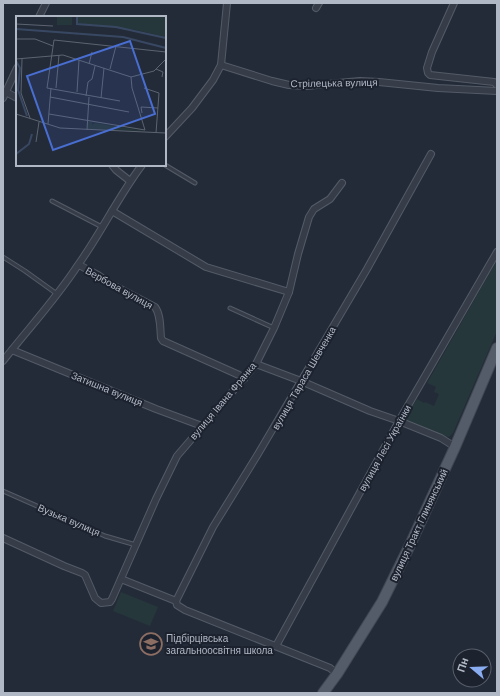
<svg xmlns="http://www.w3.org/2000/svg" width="500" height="696" font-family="Helvetica,sans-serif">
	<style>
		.green { fill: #25373a }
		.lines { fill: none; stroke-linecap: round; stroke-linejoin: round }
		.service-casing { stroke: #545b67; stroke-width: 5 }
		.minor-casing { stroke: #545b67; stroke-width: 8 }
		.primary-casing { stroke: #404652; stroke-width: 12 }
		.service { stroke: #363d49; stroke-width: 3 }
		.minor { stroke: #363d49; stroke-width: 6 }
		.primary { stroke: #545c69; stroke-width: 10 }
		.labels { text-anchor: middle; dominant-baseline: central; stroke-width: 4; stroke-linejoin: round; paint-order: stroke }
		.street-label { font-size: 10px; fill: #b1b8c5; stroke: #1c222e }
		.poi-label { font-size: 10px; fill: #b1b8c5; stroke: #1c222e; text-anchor: start }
		.inset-river { fill: none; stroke: #394862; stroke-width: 2 }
		.inset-road { fill: none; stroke: #5c6371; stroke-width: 1 }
		.view { fill: #496ed2; fill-opacity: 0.15; stroke: #496ed2; stroke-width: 2 }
		.inset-edge { fill: none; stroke: #b1b8c5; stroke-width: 2 }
	</style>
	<rect width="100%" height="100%" fill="#232b39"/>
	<g class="green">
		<polygon points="497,260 497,331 453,433 449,437 445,436 407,421 405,420 406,416 417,399 424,403 425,402 434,406 439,394 434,392 436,387 427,383"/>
		<polygon points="121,592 158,607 150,626 113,611"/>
	</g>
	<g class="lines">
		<g class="service-casing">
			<g id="service">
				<polyline points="165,165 195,183"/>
				<polyline points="52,201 102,227"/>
				<polyline points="3,257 25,271 57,294"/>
				<polyline points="230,308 274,328"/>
				<polyline points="3,491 105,536 136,545"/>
			</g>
		</g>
		<g class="minor-casing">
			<g id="minor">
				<polyline points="454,3 432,52 427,68 428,73 430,75 494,82 497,85"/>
				<polyline points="316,8 319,3"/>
				<polyline points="39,17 46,3"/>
				<polyline points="221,65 272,81 289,85 306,86 360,81 379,82 438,88 497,91"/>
				<polyline points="6,92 17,98"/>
				<polyline points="3,98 17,68"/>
				<polyline points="165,137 192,108 213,80 221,65 227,3"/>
				<polyline points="112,165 116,170 130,181"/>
				<polyline points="112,211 206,267 289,292"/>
				<path d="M 79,265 L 98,275 L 109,283 L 155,307 C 161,315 160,328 161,338 L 163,341 L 239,375 L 243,377 L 244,379"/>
				<polyline points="12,350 156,409 202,426"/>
				<path d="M 3,361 C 28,329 56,299 78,265 C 101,233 118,197 142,165"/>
				<polyline points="256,364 301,381 370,411 399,421 441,438 455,447"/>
				<polyline points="3,538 64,566 82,573 85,575 95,598 101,603 110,602 112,599 156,499 177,456 256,364 274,328 289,292 298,254 309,217 314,209 330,199 342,183"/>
				<polyline points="121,579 176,601 177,605 185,610 330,668 337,674"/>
				<polyline points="176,601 213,527 258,454 367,269 431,154"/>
				<polyline points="276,646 399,421 497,252"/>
			</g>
		</g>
		<g class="primary-casing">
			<polyline id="primary" points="323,693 337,674 382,602 410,545 455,447 497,348"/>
		</g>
		<use href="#service" class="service"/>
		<use href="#minor" class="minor"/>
		<use href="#primary" class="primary"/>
	</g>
	<defs>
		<g id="school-ring" transform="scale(1.15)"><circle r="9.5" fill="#1c222e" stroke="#8d6e63" stroke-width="1.5"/><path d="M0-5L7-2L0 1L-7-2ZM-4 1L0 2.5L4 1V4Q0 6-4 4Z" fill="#8d6e63"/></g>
	</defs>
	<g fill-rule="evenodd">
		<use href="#school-ring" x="151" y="644"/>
	</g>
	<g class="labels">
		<g class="street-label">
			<text transform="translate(334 83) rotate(-1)">Стрілецька вулиця</text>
			<text transform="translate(119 288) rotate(29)">Вербова вулиця</text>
			<text transform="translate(304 378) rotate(-60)">вулиця Тараса Шевченка</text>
			<text transform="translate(107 389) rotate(22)">Затишна вулиця</text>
			<text transform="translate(223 401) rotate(-50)">вулиця Івана Франка</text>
			<text transform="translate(385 448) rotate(-61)">вулиця Лесі Українки</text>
			<text transform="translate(69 520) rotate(23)">Вузька вулиця</text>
			<text transform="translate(419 525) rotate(-65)">вулиця Тракт Глинянський</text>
		</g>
		<g class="poi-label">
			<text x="166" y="638">Підбірцівська<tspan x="166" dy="12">загальноосвітня школа</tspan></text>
		</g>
	</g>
	<g transform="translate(16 16)">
		<rect width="150" height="150" fill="#232b39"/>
		<path d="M 41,0 L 56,0 L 56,9 L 41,9 ZM 62,0 L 150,0 L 150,21 L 120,14 L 62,7 ZM 72,106 L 76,106 L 76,109 L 79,107 L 128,115 L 72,113 Z" fill="#25373a"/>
		<path class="inset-river" d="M 61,0 L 61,8 L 100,11 L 150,22M 0,13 L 107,21 L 150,32M 0,45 L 4,52 L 2,74 L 11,100M 0,138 L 13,128 L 16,118"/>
		<path class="inset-road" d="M 0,8 L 37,10M 0,23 L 19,23 L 37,30M 0,43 L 47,39 L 115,61 L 138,55 L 150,43M 6,43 L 5,77 L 14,102M 73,48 L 76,36M 94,53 L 100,30M 140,53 L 147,56 L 146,61M 115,61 L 116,72 L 129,114M 40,72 L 43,39M 128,72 L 143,77 L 140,117M 61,76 L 63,44M 70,80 L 72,66 L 76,63 L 79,50M 34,81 L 113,96M 85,82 L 88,52M 104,85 L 31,72 L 38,24 L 150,36M 126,97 L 125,91 L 142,92M 0,98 L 44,112 L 150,117M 33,98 L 129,114M 32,108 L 35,72M 71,114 L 73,81M 20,126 L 23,106"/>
		<path class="view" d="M 114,25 L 139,98 L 37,134 L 11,60 Z"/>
		<rect width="150" height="150" class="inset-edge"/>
	</g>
	<rect width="500" height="696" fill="none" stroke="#b1b8c5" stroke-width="8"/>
	<g transform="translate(472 668) rotate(289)"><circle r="19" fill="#1c222e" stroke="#585e6a"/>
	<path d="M0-3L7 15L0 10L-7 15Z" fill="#8aadf2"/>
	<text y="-6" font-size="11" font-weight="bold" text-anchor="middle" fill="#b1b8c5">Пн</text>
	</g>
</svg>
